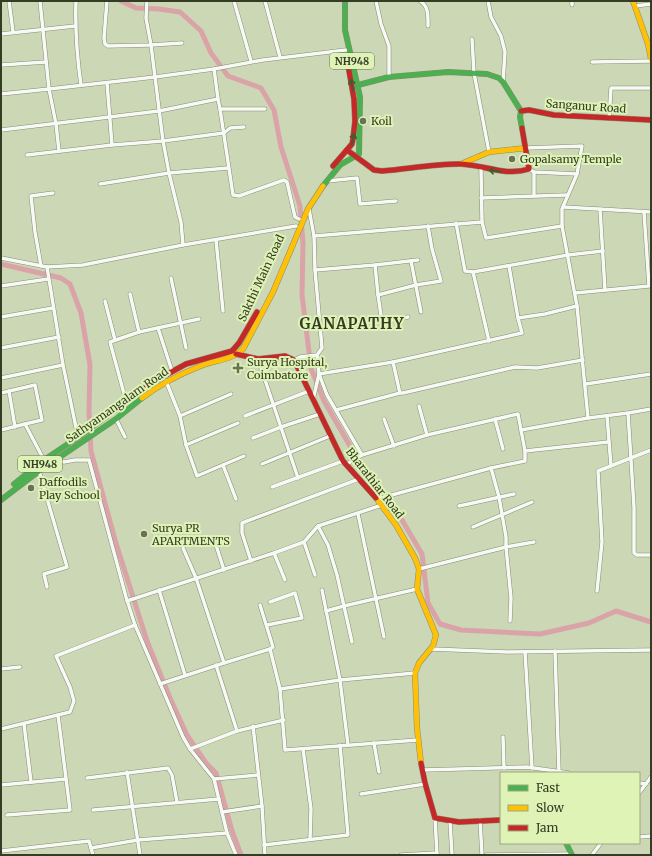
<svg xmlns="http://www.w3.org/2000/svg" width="652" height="856" font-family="Merriweather,serif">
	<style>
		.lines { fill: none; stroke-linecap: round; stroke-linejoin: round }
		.canal { stroke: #daa3a8; stroke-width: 5 }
		.street-casing { stroke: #858d73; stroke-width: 4.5 }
		.fast-casing { stroke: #858d73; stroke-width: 6 }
		.slow-casing { stroke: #858d73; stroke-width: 6 }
		.jam-casing { stroke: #858d73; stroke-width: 6 }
		.street { stroke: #f7f9f4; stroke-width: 3.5 }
		.fast { stroke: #4caf50; stroke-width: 5 }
		.slow { stroke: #ffc107; stroke-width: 5 }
		.jam { stroke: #c62828; stroke-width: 5 }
		.oneway { stroke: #3b5e31 }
		.poi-dot { fill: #697257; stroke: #def3b5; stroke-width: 1.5 }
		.labels { text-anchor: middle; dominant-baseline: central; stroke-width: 4; stroke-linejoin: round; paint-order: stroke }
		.shield { fill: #def3b5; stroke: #677350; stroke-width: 1 }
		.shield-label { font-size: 10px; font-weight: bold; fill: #343c24 }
		.street-label { font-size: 11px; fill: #343c24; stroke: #def3b5 }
		.poi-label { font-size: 11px; fill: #343c24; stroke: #def3b5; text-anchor: start }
		.district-label { font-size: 15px; font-weight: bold; letter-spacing: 1px; fill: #343c24; stroke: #def3b5 }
	</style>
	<rect width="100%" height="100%" fill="#ccd7b6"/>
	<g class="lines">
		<g class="canal">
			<polyline points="121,1 136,8 159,9 180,12 201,31 211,53 228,76 261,88 274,110 281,147 300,206 303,243 302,295 311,368 324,401 350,446 370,477 384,494 402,520 422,554 428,603 440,624 461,630 540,634 589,623 616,611 651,622"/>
			<polyline points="1,264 61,278 70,284 81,313 90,365 89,411 91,451 115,540 147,641 170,698 187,735 206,763 216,773 232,831 241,855"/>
		</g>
		<g class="street-casing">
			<g id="street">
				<polyline points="9,1 13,32"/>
				<polyline points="40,1 49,89 155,77 214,69 263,60 346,50"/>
				<path d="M 76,1 C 75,29 77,57 81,85"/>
				<polyline points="107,1 104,38 105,44 108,46 151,45 182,43"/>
				<polyline points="147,1 146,18 151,45 163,141 169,173 181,222 183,245"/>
				<polyline points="234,1 251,61"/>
				<polyline points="265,1 280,57"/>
				<polyline points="376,1 381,24 389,46 389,77"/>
				<path d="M 420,1 C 429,6 428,17 428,26"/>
				<polyline points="488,1 491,17 501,36 505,52 503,82"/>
				<polyline points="572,1 572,5"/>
				<polyline points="635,6 651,4"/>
				<polyline points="1,34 75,26"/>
				<polyline points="472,39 474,73 489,152"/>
				<polyline points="592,62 651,61"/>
				<polyline points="1,65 46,62"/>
				<polyline points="214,69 218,99 220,109 233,195 239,196 284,180 287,182 295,217 299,219"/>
				<polyline points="107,83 112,145"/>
				<polyline points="1,94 49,89 56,124 59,151"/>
				<polyline points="220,109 265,109"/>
				<polyline points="609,118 611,88 651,88"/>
				<polyline points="1,130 159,111 218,99"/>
				<polyline points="526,148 582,146 577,174"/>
				<polyline points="27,155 112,145 163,141 224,133 230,128 244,127"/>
				<polyline points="529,169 534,172 577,174 562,209 562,226 577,306 588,418"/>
				<polyline points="534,172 534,196"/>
				<polyline points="327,181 357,178 360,204 396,201"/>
				<polyline points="100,184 169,173 228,168"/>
				<polyline points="481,198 567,195"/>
				<polyline points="563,207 651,212"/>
				<polyline points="309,209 314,236"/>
				<polyline points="600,209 605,290"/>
				<polyline points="482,222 486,238 562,226"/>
				<polyline points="456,223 465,271 473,272 568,255 603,251"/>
				<polyline points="216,240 223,311"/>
				<polyline points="1,258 47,267 83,265 183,245 296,226"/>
				<polyline points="411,261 421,312"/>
				<polyline points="375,265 378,295 382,322 408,317"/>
				<polyline points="41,266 35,232 31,196 53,193"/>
				<polyline points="47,267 63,365 78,437"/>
				<polyline points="315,270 375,265 418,260"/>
				<polyline points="473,272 489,341"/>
				<polyline points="171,278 186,348"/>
				<polyline points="1,286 48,279"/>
				<polyline points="575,293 649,286 644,212"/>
				<polyline points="130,294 139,332"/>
				<polyline points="378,295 416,285 441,281 432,249 428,226"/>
				<polyline points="105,301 115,340"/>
				<polyline points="1,317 53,308"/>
				<polyline points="518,318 545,314 577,306"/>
				<polyline points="158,328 172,371"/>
				<polyline points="1,348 59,337"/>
				<polyline points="317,355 319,374 327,395 362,455"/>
				<polyline points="258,359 298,478"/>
				<polyline points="294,360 300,357 317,355 322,348 315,270 314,236 482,222 481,169"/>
				<polyline points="393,362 522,333 518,318 509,266"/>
				<polyline points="1,378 63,365"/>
				<polyline points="166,381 180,416 186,445 197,476 244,456"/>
				<polyline points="586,384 651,374"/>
				<polyline points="9,391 15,427"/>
				<polyline points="1,393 35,385 42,420 25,424"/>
				<polyline points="313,400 319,374 393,362 399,389 400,393 403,393 515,367 537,368 583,360"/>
				<polyline points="126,401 110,342 139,332 199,319"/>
				<polyline points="419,406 427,435"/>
				<polyline points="336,410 400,393"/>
				<polyline points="628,413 634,507 634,553 637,555 651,555"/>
				<polyline points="180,416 231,394"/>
				<polyline points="245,416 309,391"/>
				<polyline points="607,416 611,466"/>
				<polyline points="116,419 125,437"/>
				<polyline points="384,419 394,446"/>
				<polyline points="495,419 503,449"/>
				<polyline points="1,430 25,424 44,460"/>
				<polyline points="521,430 588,418 628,413 651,409"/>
				<polyline points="253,438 281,427 320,414"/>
				<polyline points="186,445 238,423"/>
				<polyline points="56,461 64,462 75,460 89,460 126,597 135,625 183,737 190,749 214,779 227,833 236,855"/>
				<polyline points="262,464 330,436"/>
				<polyline points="347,464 362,455 427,435 518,414 525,451"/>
				<polyline points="223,465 236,499"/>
				<polyline points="491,468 499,497 506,537 506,547 511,598 510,621"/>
				<polyline points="39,471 67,567 44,574 47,587"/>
				<polyline points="272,487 343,461"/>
				<polyline points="377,499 491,468 525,461 525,451 608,442"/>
				<polyline points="459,506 514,494"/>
				<polyline points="358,514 384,637"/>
				<polyline points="318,526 328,545 337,575 352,642"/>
				<polyline points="473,527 532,502"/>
				<polyline points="215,542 224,570"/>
				<polyline points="304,542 315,575"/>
				<polyline points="183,548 196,578 224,663"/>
				<polyline points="274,553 285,580"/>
				<polyline points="251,561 242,533 242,523 359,479"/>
				<polyline points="419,569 506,547 534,542"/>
				<polyline points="159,590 185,675"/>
				<polyline points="322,590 340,680 348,745"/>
				<polyline points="597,591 602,542 598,471 651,450"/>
				<polyline points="127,601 274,553 304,542 318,526 382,505"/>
				<polyline points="260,605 273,647 270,649"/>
				<polyline points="326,611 344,606 417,589"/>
				<polyline points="267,625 302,618 295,593 270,602"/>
				<polyline points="431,649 507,652 651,650"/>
				<polyline points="555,651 559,772"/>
				<polyline points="525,652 532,768"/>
				<polyline points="216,665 237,731"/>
				<polyline points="1,669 20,667"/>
				<polyline points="160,684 224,663 270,649 280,689 340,680 415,673"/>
				<polyline points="280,689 285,750 418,740"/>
				<polyline points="24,724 31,782"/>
				<polyline points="253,726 262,806 265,855"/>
				<polyline points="1,729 70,712 74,701 70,687 56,656 135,625"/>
				<polyline points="503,737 504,768"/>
				<polyline points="374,743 379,772"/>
				<polyline points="190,749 237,731 284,720"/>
				<polyline points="303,749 311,809 310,839"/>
				<polyline points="423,770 527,767 569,773"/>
				<polyline points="127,772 140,855"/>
				<polyline points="87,778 168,768 172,775 177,802"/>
				<polyline points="214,779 258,775"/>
				<polyline points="639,783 646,784"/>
				<polyline points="1,785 66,779"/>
				<polyline points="639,793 651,777"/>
				<polyline points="361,794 425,784"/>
				<polyline points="93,810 219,799"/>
				<polyline points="222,812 262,806"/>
				<polyline points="7,815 70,810 58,715"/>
				<polyline points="435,818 437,855"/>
				<polyline points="480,820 482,855"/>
				<polyline points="450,821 452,855"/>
				<polyline points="639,837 651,836"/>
				<polyline points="264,845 348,835 340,745"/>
				<polyline points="91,848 138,840 227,833"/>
				<polyline points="1,851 89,841 93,855"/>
				<polyline points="401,855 437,853"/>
				<polyline points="486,855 572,854"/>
				<polyline points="592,855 601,843"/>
			</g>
		</g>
		<g class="fast-casing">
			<g id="fast">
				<polyline points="358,85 389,77 448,72 487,74 499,78 503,82 521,111 520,117 522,128"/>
				<polyline points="323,186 340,165 359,154 360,97 345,30 345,1"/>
				<polyline points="14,484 44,460 80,436 142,390"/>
				<polyline points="1,500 39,471 116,419 142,398"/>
				<polyline points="566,843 572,855"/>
			</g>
		</g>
		<g class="slow-casing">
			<g id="slow">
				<polyline points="633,1 648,44 651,59"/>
				<polyline points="461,164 489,152 526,148"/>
				<path d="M 142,398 C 159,385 178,375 198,367 C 213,360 231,361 243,349 L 273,292 L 308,209 L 323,186"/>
				<polyline points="376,498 396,525 415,558 419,569 417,589 436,635 433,646 419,663 415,673 417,728 421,763"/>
			</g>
		</g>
		<g class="jam-casing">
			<g id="jam">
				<polyline points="521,111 529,110 554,115 651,120"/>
				<path d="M 347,150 L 374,170 L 382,171 C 407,169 434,164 459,164 C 482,164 505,177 529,169 L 522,128"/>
				<polyline points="333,166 352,144 353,139 355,121 354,99 347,59"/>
				<polyline points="236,354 258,359 285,356 294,360 343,461 376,498"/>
				<polyline points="142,390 153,382 186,364 232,351 239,343 257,312"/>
				<polyline points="421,763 425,783 435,818 459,822 501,820"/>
			</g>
		</g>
		<use href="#street" class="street"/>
		<use href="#fast" class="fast"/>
		<use href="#slow" class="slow"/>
		<use href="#jam" class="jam"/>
	</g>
	<defs><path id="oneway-shaft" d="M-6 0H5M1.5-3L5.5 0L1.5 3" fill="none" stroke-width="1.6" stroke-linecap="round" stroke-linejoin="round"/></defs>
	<g class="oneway">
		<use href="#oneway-shaft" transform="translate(352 85) rotate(-101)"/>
		<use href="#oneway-shaft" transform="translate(353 139) rotate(-78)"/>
		<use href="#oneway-shaft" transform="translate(495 171) rotate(-174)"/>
	</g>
	<g class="poi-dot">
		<circle cx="363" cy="121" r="4"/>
		<circle cx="512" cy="159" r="4"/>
		<path d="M236 362h4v4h4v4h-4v4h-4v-4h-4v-4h4z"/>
		<circle cx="31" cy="488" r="4"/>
		<circle cx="144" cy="534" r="4"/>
	</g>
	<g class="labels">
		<g class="shield">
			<rect x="330" y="53" width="44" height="16" rx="3"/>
			<rect x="18" y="456" width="44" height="16" rx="3"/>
		</g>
		<g class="shield-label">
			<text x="352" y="61">NH948</text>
			<text x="40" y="464">NH948</text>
		</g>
		<g class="street-label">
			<text transform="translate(586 106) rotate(4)">Sanganur Road</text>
			<text transform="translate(261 278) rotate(-65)">Sakthi Main Road</text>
			<text transform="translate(117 405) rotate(-35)">Sathyamangalam Road</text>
			<text transform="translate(375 483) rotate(52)">Bharathiar Road</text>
		</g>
		<g class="poi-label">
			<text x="371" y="121">Koil</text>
			<text x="520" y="159">Gopalsamy Temple</text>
			<text x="247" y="362">Surya Hospital,<tspan x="247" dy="13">Coimbatore</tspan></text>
			<text x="39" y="482">Daffodils<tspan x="39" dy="13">Play School</tspan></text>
			<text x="152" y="528">Surya PR<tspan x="152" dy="13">APARTMENTS</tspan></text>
		</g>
		<g class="district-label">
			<text x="352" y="323">GANAPATHY</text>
		</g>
	</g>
	<rect width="652" height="856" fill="none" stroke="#343c24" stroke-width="4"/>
	<rect x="500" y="772" width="140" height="72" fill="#def3b5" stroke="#9aaa7b"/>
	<rect x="508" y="785" width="20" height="6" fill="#4caf50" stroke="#9aaa7b"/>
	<text x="536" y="792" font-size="12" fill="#343c24">Fast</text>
	<rect x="508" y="805" width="20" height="6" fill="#ffc107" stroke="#9aaa7b"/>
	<text x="536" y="812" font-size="12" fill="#343c24">Slow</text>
	<rect x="508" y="825" width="20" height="6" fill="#c62828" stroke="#9aaa7b"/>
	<text x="536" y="832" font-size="12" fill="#343c24">Jam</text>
</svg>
